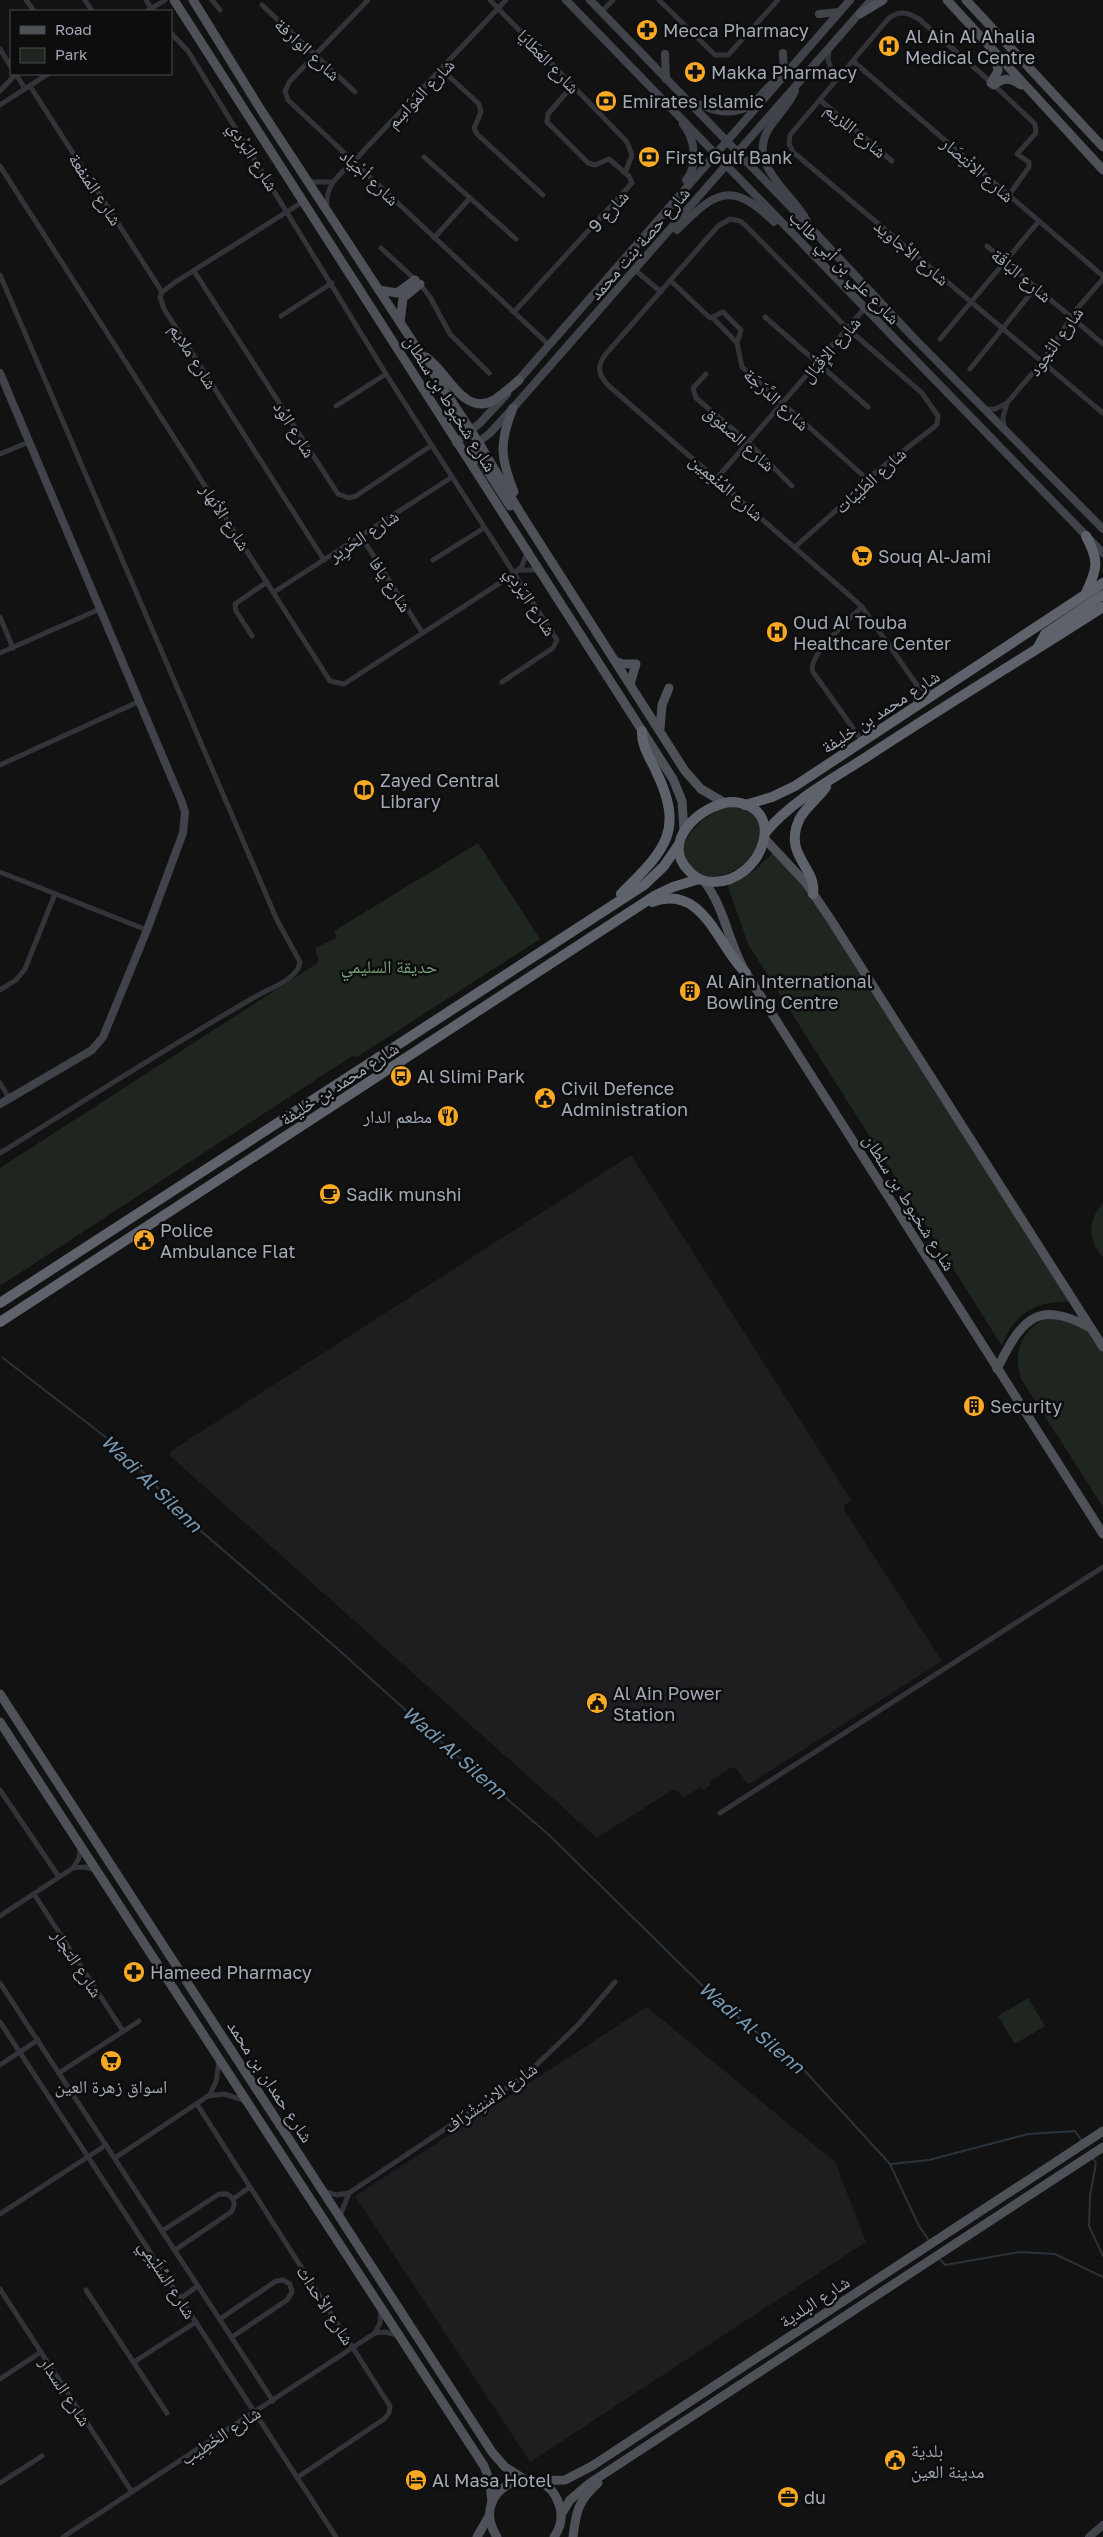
<svg xmlns="http://www.w3.org/2000/svg" width="1103" height="2537" font-family="'Golos Text','Noto Naskh Arabic',sans-serif">
	<style>
		.built { fill: #1e1e20 }
		.green { fill: #1e261f }
		.lines { fill: none; stroke-linecap: round; stroke-linejoin: round }
		.stream { stroke: #2a3339; stroke-width: 2 }
		.street { stroke: #333439; stroke-width: 5 }
		.secondary { stroke: #404349; stroke-width: 8 }
		.primary { stroke: #4e5158; stroke-width: 9 }
		.highway { stroke: #5e626a; stroke-width: 10 }
		.labels { text-anchor: middle; dominant-baseline: central; stroke-width: 5; stroke-linejoin: round; paint-order: stroke }
		.poi-label { font-size: 18px; fill: #a2a9b5; stroke: #0d0d0e; text-anchor: start }
		.street-label { font-size: 18px; fill: #a2a9b5; stroke: #0d0d0e }
		.park-label { font-size: 18px; fill: #78a179; stroke: #0d0d0e }
		.water-label { font-size: 19px; font-style: italic; fill: #7799b2; stroke: #0d0d0e }
	</style>
	<rect width="100%" height="100%" fill="#121213"/>
	<g class="built">
		<polygon points="631,1155 851,1500 845,1505 844,1510 942,1661 751,1783 747,1783 736,1768 730,1768 709,1782 711,1785 703,1790 701,1787 683,1798 678,1791 672,1790 597,1838 169,1455 171,1451"/>
		<polygon points="645,2008 648,2008 835,2162 866,2242 530,2462 355,2196"/>
	</g>
	<g class="green">
		<path d="M 727,806 C 752,807 759,816 762,840 C 746,865 738,873 708,878 C 658,856 694,820 727,806 Z"/>
		<polygon points="478,843 540,939 357,1057 352,1056 0,1286 0,1168 319,962 315,948 337,938 334,931"/>
		<path d="M 775,851 L 800,877 L 1070,1302 C 1037,1300 1013,1314 1002,1346 L 748,944 L 727,884 L 755,870 Z"/>
		<path d="M 1103,1203 L 1103,1257 C 1087,1241 1088,1219 1103,1203 Z"/>
		<path d="M 1054,1317 L 1083,1324 L 1103,1348 L 1103,1507 L 1021,1379 C 1012,1350 1023,1324 1054,1317 Z"/>
		<polygon points="1028,1998 1045,2026 1015,2044 998,2016"/>
	</g>
	<g class="lines">
		<g class="stream">
			<polyline points="3,1358 121,1449 187,1519 331,1643 450,1750 548,1834 719,2002 804,2070 890,2164 919,2226 930,2242"/>
			<polyline points="1093,2158 1096,2163 1090,2196 1089,2226 1103,2256"/>
			<polyline points="891,2164 929,2160 1028,2134 1075,2131 1082,2141"/>
			<polyline points="940,2259 945,2265 1020,2252 1055,2254 1103,2277"/>
		</g>
		<g class="street">
			<polyline points="26,0 34,11"/>
			<polyline points="85,0 92,11"/>
			<polyline points="146,0 153,11"/>
			<polyline points="212,0 220,10"/>
			<polyline points="368,0 290,81 285,91 288,100 549,345"/>
			<polyline points="490,0 627,142 632,155 625,173"/>
			<polyline points="659,0 715,55 728,55 778,0"/>
			<polyline points="262,5 355,92"/>
			<polyline points="147,11 165,0"/>
			<polyline points="601,12 613,0"/>
			<polyline points="171,33 188,51 386,374 557,640 553,648 502,682"/>
			<polyline points="0,49 11,67"/>
			<polyline points="829,49 828,60 832,71"/>
			<polyline points="854,62 1103,276"/>
			<polyline points="442,70 479,104 481,112 474,128 477,134 543,195"/>
			<polyline points="809,71 827,70 839,77"/>
			<polyline points="16,74 25,89"/>
			<polyline points="30,86 162,292"/>
			<polyline points="0,91 16,74"/>
			<polyline points="820,100 892,161"/>
			<polyline points="0,105 48,74"/>
			<polyline points="424,157 516,239"/>
			<polyline points="0,166 330,681 344,684 514,574 522,566 527,553"/>
			<polyline points="309,182 331,182"/>
			<path d="M 1009,195 L 1029,167 L 1029,162 L 1017,154 L 1036,133 L 1035,124 L 994,85 L 919,19 C 907,12 899,10 888,19 L 790,135 L 789,144 L 793,152 L 1103,413"/>
			<polyline points="304,201 177,281 162,292 160,297 164,309 324,560"/>
			<path d="M 327,208 C 325,185 338,176 353,162 L 506,0"/>
			<polyline points="434,238 470,198"/>
			<polyline points="987,246 1103,344"/>
			<polyline points="381,248 420,284 430,297 450,334 489,373"/>
			<polyline points="635,270 661,292"/>
			<polyline points="194,271 338,494 349,498 356,496 432,445"/>
			<path d="M 0,275 L 277,920 L 300,962 C 298,980 267,989 253,998 C 168,1047 84,1101 0,1153"/>
			<polyline points="671,281 710,318 723,312 741,330 737,343 742,367 867,479"/>
			<polyline points="514,312 632,183 629,176 609,159 595,165 588,163 547,122 548,114 572,86"/>
			<polyline points="281,316 332,283"/>
			<polyline points="765,317 868,407"/>
			<polyline points="713,318 737,343"/>
			<polyline points="940,339 1039,221"/>
			<polyline points="970,369 1036,287"/>
			<polyline points="706,374 693,388 696,398 748,442 792,486"/>
			<polyline points="336,406 386,374"/>
			<polyline points="984,409 995,409 1007,403 1042,362 1076,310 1103,279"/>
			<polyline points="1004,429 1003,417 1007,403"/>
			<polyline points="0,454 29,442"/>
			<polyline points="717,478 864,309"/>
			<polyline points="361,536 422,632"/>
			<path d="M 795,547 L 851,497 L 867,479 L 933,428 L 937,424 L 938,416 L 922,393 L 847,328 L 745,225 L 740,221 L 730,219 L 718,226 L 605,355 C 596,367 599,376 609,386 L 849,595 L 862,607 L 917,685 L 933,694"/>
			<polyline points="433,560 484,528"/>
			<polyline points="520,570 538,570"/>
			<polyline points="274,592 452,477"/>
			<path d="M 862,607 C 850,618 806,657 813,672 L 862,741"/>
			<polyline points="0,617 13,648"/>
			<polyline points="252,636 236,611 235,604 267,582"/>
			<polyline points="0,653 100,609"/>
			<polyline points="915,707 917,685"/>
			<polyline points="0,765 140,701"/>
			<polyline points="0,872 147,930"/>
			<polyline points="0,990 16,980 25,969 55,894"/>
			<polyline points="0,1083 9,1098"/>
			<polyline points="0,1790 59,1877"/>
			<polyline points="720,1813 1103,1567"/>
			<polyline points="73,1868 85,1867 94,1870"/>
			<polyline points="34,1894 123,2031"/>
			<polyline points="0,1916 73,1868 79,1858 80,1848"/>
			<polyline points="0,1983 273,2401"/>
			<polyline points="0,2022 336,2537"/>
			<polyline points="0,2065 38,2040"/>
			<polyline points="59,2073 139,2021"/>
			<polyline points="209,2096 216,2082 219,2061"/>
			<polyline points="197,2104 390,2406 389,2413 384,2419 298,2477"/>
			<polyline points="115,2158 208,2096 224,2094 244,2100"/>
			<polyline points="325,2191 336,2195 349,2193 526,2075 579,2024 615,1982"/>
			<polyline points="233,2199 250,2187"/>
			<polyline points="0,2214 106,2145"/>
			<polyline points="340,2216 349,2193"/>
			<path d="M 162,2231 L 219,2194 L 227,2194 C 235,2198 236,2205 231,2212 L 175,2250"/>
			<polyline points="0,2289 132,2492"/>
			<polyline points="86,2290 167,2413"/>
			<polyline points="181,2298 198,2286"/>
			<polyline points="220,2319 276,2281 283,2280 290,2284 292,2292 287,2300 232,2337"/>
			<polyline points="375,2333 380,2323 381,2310"/>
			<polyline points="134,2362 196,2322"/>
			<polyline points="0,2379 41,2352"/>
			<polyline points="0,2483 42,2456"/>
			<polyline points="63,2537 375,2333 385,2332 397,2335"/>
		</g>
		<g class="secondary">
			<polyline points="566,0 1103,553"/>
			<polyline points="590,0 810,227 912,336 1103,529"/>
			<polyline points="819,14 839,12"/>
			<polyline points="783,53 784,77"/>
			<polyline points="665,54 666,79"/>
			<path d="M 795,91 C 788,106 777,116 768,130 C 747,166 793,193 807,221"/>
			<path d="M 690,100 C 709,110 732,118 752,104 C 759,99 764,90 772,84"/>
			<path d="M 683,124 C 695,139 699,165 686,180"/>
			<path d="M 677,230 C 716,191 731,180 774,222"/>
			<polyline points="0,373 181,800 185,812 183,833 147,930 103,1037 92,1050 0,1104"/>
			<polyline points="516,383 850,0"/>
			<polyline points="456,443 480,423 507,394"/>
			<polyline points="464,454 490,433 513,408 871,0"/>
			<polyline points="1089,2537 1103,2525"/>
		</g>
		<g class="primary">
			<polyline points="174,0 673,779 682,801 684,830"/>
			<polyline points="193,0 261,110 479,443 521,514 685,771 701,789 725,803"/>
			<polyline points="947,0 1103,170"/>
			<polyline points="966,0 1103,147"/>
			<polyline points="860,14 883,0"/>
			<polyline points="991,83 998,71 995,55"/>
			<path d="M 994,85 C 1004,77 1010,78 1021,85"/>
			<polyline points="379,290 397,293 415,280"/>
			<polyline points="400,322 403,298 420,284"/>
			<path d="M 426,357 C 446,369 463,418 494,400 C 503,394 511,387 519,380"/>
			<path d="M 513,408 C 499,443 500,457 514,492"/>
			<polyline points="473,467 472,455 476,453 510,506"/>
			<polyline points="615,661 622,664 636,664 630,684"/>
			<polyline points="660,729 662,705 669,688"/>
			<polyline points="765,839 806,883 831,920 1103,1347"/>
			<path d="M 703,880 C 725,907 728,943 746,973 L 1103,1534"/>
			<path d="M 997,1369 C 1020,1323 1035,1298 1089,1327"/>
			<polyline points="0,1694 492,2452 505,2467 524,2479"/>
			<polyline points="0,1722 484,2466 490,2482 492,2503"/>
			<polyline points="536,2481 565,2480 592,2466 1103,2131"/>
			<polyline points="561,2515 570,2500 590,2483 1103,2147"/>
			<polyline points="477,2537 489,2516"/>
			<path d="M 497,2537 C 466,2489 542,2454 559,2504 C 563,2515 561,2527 554,2537"/>
			<path d="M 573,2537 C 576,2511 578,2501 598,2483"/>
		</g>
		<g class="highway">
			<path d="M 1086,536 C 1099,560 1098,568 1086,593"/>
			<polyline points="1038,647 1045,634 1103,595"/>
			<path d="M 730,802 C 790,803 764,882 713,882 C 704,882 695,878 689,871 C 660,842 699,806 730,802 Z"/>
			<polyline points="745,805 772,797 795,786 1103,583"/>
			<path d="M 765,833 C 792,800 833,779 868,756 C 946,705 1025,657 1103,607"/>
			<path d="M 621,894 C 663,851 686,833 656,771 C 650,758 641,745 642,731"/>
			<path d="M 813,894 C 817,867 783,856 799,820 C 805,807 818,799 826,787"/>
			<path d="M 652,902 C 704,883 717,946 746,973"/>
			<polyline points="0,1303 644,885 664,866 679,844"/>
			<polyline points="0,1322 656,895 673,887 699,879"/>
		</g>
	</g>
	<defs>
		<g id="pharmacy-disc" transform="scale(1.125)"><circle r="9.5" fill="#f9a924" stroke="#0d0d0e"/><path d="M-2-6h4v4h4v4h-4v4h-4v-4h-4v-4h4Z" fill="#111"/></g>
		<g id="hospital-disc" transform="scale(1.125)"><circle r="9.5" fill="#f9a924" stroke="#0d0d0e"/><path d="M-5-5h3v3.5h4V-5h3V5h-3V1.5h-4V5h-3Z" fill="#111"/></g>
		<g id="bank-disc" transform="scale(1.125)"><circle r="9.5" fill="#f9a924" stroke="#0d0d0e"/><path d="M-6-4H6V4H-6ZM0-2.3a2.3 2.3 0 1 0 0 4.6a2.3 2.3 0 1 0 0-4.6Z" fill="#111"/></g>
		<g id="supermarket-disc" transform="scale(1.125)"><circle r="9.5" fill="#f9a924" stroke="#0d0d0e"/><path d="M-6-5.5h2.5l.6 2H6L4.5 2H-2.5L-4.4-4H-6ZM-1.5 3.2a1.3 1.3 0 1 0 .1 0ZM3 3.2a1.3 1.3 0 1 0 .1 0Z" fill="#111"/></g>
		<g id="library-disc" transform="scale(1.125)"><circle r="9.5" fill="#f9a924" stroke="#0d0d0e"/><path d="M-6-4Q-3-5.5-.7-3.5V5Q-3 3-6 4ZM6-4Q3-5.5 .7-3.5V5Q3 3 6 4Z" fill="#111"/></g>
		<g id="building-disc" transform="scale(1.125)"><circle r="9.5" fill="#f9a924" stroke="#0d0d0e"/><path d="M-4-6H4V6H1V3H-1V6H-4ZM-2.5-4.3h1.7v1.8h-1.7ZM.8-4.3h1.7v1.8H.8ZM-2.5-1h1.7V.8h-1.7ZM.8-1h1.7V.8H.8Z" fill="#111"/></g>
		<g id="bus-disc" transform="scale(1.125)"><circle r="9.5" fill="#f9a924" stroke="#0d0d0e"/><path d="M-5-6H5V4H4V6H2V4H-2V6H-4V4H-5ZM-3.5-4V0h7V-4ZM-3.5 1.2v1.5H-2V1.2ZM2 1.2v1.5H3.5V1.2Z" fill="#111"/></g>
		<g id="civic-disc" transform="scale(1.125)"><circle r="9.5" fill="#f9a924" stroke="#0d0d0e"/><path d="M-.6-6.5H3V-4.5H.6V-3L4-1V1h2V6H-6V1h2V-1L-.6-3ZM-1.2 2.5V6h2.4V2.5Z" fill="#111"/></g>
		<g id="restaurant-disc" transform="scale(1.125)"><circle r="9.5" fill="#f9a924" stroke="#0d0d0e"/><path d="M-5-6h1v4h1v-4h1v4h1v-4h1v5L-1.5 .5V6h-2V.5L-5-1ZM5-6V6H3V1.5H1.5Q1.5-4 5-6Z" fill="#111"/></g>
		<g id="cafe-disc" transform="scale(1.125)"><circle r="9.5" fill="#f9a924" stroke="#0d0d0e"/><path d="M-5.5-4.5H6V0H3Q3 3.5 0 3.5H-2.5Q-5.5 3.5-5.5 0ZM3-3.2v2h1.7v-2ZM-6 4.5H4V6H-6Z" fill="#111"/></g>
		<g id="hotel-disc" transform="scale(1.125)"><circle r="9.5" fill="#f9a924" stroke="#0d0d0e"/><path d="M-6-4.5h1.5V1H6V5H4.5V3h-9V5H-6ZM-4 0a1.8 1.8 0 1 1 3.6 0ZM.5 0V-2.5h3Q6-2.5 6 0Z" fill="#111"/></g>
		<g id="office-disc" transform="scale(1.125)"><circle r="9.5" fill="#f9a924" stroke="#0d0d0e"/><path d="M-6-3h4V-5.5h4V-3h4V5H-6ZM-1-4.5V-3h2v-1.5ZM-6 0V1H6V0Z" fill="#111"/></g>
	</defs>
	<g fill-rule="evenodd">
		<use href="#pharmacy-disc" x="647" y="30"/>
		<use href="#hospital-disc" x="889" y="46"/>
		<use href="#pharmacy-disc" x="695" y="72"/>
		<use href="#bank-disc" x="606" y="101"/>
		<use href="#bank-disc" x="649" y="157"/>
		<use href="#supermarket-disc" x="862" y="556"/>
		<use href="#hospital-disc" x="777" y="632"/>
		<use href="#library-disc" x="364" y="790"/>
		<use href="#building-disc" x="690" y="991"/>
		<use href="#bus-disc" x="401" y="1076"/>
		<use href="#civic-disc" x="545" y="1098"/>
		<use href="#restaurant-disc" x="448" y="1116"/>
		<use href="#cafe-disc" x="330" y="1194"/>
		<use href="#civic-disc" x="144" y="1240"/>
		<use href="#building-disc" x="974" y="1406"/>
		<use href="#civic-disc" x="597" y="1703"/>
		<use href="#pharmacy-disc" x="134" y="1972"/>
		<use href="#supermarket-disc" x="111" y="2061"/>
		<use href="#civic-disc" x="895" y="2460"/>
		<use href="#hotel-disc" x="416" y="2480"/>
		<use href="#office-disc" x="788" y="2497"/>
	</g>
	<g class="labels">
		<g class="poi-label">
			<text x="663" y="30">Mecca Pharmacy</text>
			<text x="905" y="36">Al Ain Al Ahalia<tspan x="905" dy="21">Medical Centre</tspan></text>
			<text x="711" y="72">Makka Pharmacy</text>
			<text x="622" y="101">Emirates Islamic</text>
			<text x="665" y="157">First Gulf Bank</text>
			<text x="878" y="556">Souq Al-Jami</text>
			<text x="793" y="622">Oud Al Touba<tspan x="793" dy="21">Healthcare Center</tspan></text>
			<text x="380" y="780">Zayed Central<tspan x="380" dy="21">Library</tspan></text>
			<text x="706" y="981">Al Ain International<tspan x="706" dy="21">Bowling Centre</tspan></text>
			<text x="417" y="1076">Al Slimi Park</text>
			<text x="561" y="1088">Civil Defence<tspan x="561" dy="21">Administration</tspan></text>
			<text x="432" y="1116" text-anchor="end">مطعم الدار</text>
			<text x="346" y="1194">Sadik munshi</text>
			<text x="160" y="1230">Police<tspan x="160" dy="21">Ambulance Flat</tspan></text>
			<text x="990" y="1406">Security</text>
			<text x="613" y="1693">Al Ain Power<tspan x="613" dy="21">Station</tspan></text>
			<text x="150" y="1972">Hameed Pharmacy</text>
			<text x="111" y="2086" text-anchor="middle">اسواق زهرة العين</text>
			<text x="911" y="2450">بلدية<tspan x="911" dy="21">مدينة العين</tspan></text>
			<text x="432" y="2480">Al Masa Hotel</text>
			<text x="804" y="2497">du</text>
		</g>
		<g class="street-label">
			<text transform="translate(308 49) rotate(43)">شارع الوارفة</text>
			<text transform="translate(549 61) rotate(46)">شارع العَطَايَا</text>
			<text transform="translate(420 93) rotate(-46)">شارع المَوَاسِم</text>
			<text transform="translate(856 130) rotate(40)">شارع اللزيم</text>
			<text transform="translate(254 156) rotate(58)">شارع البَرْدِي</text>
			<text transform="translate(978 169) rotate(41)">شارع الانْتِصَار</text>
			<text transform="translate(370 177) rotate(43)">شارع أجْيَاد</text>
			<text transform="translate(96 189) rotate(57)">شارع المَنفعة</text>
			<text transform="translate(608 211) rotate(-48)">شارع 9</text>
			<text transform="translate(639 243) rotate(-49)">شارع حصة بنت محمد</text>
			<text transform="translate(912 252) rotate(40)">شارع الأجاويد</text>
			<text transform="translate(845 267) rotate(46)">شارع علي بن أبي طالب</text>
			<text transform="translate(1022 275) rotate(40)">شارع البَاقَة</text>
			<text transform="translate(1055 341) rotate(-54)">شارع النُجود</text>
			<text transform="translate(830 349) rotate(-49)">شارع الإِقْبَال</text>
			<text transform="translate(194 356) rotate(58)">شارع ملايم</text>
			<text transform="translate(777 399) rotate(43)">شارع الدَّرَجَة</text>
			<text transform="translate(451 403) rotate(58)">شارع شخبوط بن سلطان</text>
			<text transform="translate(295 429) rotate(58)">شارع الوُد</text>
			<text transform="translate(740 438) rotate(42)">شارع الصفوق</text>
			<text transform="translate(870 480) rotate(-42)">شارع الطَيْبَات</text>
			<text transform="translate(727 487) rotate(41)">شارع المُنْعِمِين</text>
			<text transform="translate(226 517) rotate(57)">شارع الأنهار</text>
			<text transform="translate(363 535) rotate(-33)">شارع الحَرِير</text>
			<text transform="translate(391 584) rotate(57)">شارع يافا</text>
			<text transform="translate(531 601) rotate(57)">شارع البَرْدِي</text>
			<text transform="translate(880 711) rotate(-33)">شارع محمد بن خليفة</text>
			<text transform="translate(339 1083) rotate(-33)">شارع محمد بن خليفة</text>
			<text transform="translate(910 1202) rotate(58)">شارع شخبوط بن سلطان</text>
			<text transform="translate(78 1963) rotate(57)">شارع التجار</text>
			<text transform="translate(271 2081) rotate(57)">شارع حمدان بن محمد</text>
			<text transform="translate(490 2097) rotate(-35)">شارع الاسْتِشْرَاف</text>
			<text transform="translate(168 2279) rotate(57)">شارع السِّلَيْمِي</text>
			<text transform="translate(814 2301) rotate(-33)">شارع البلدية</text>
			<text transform="translate(326 2305) rotate(57)">شارع الأحداث</text>
			<text transform="translate(66 2391) rotate(57)">شارع السدار</text>
			<text transform="translate(220 2435) rotate(-33)">شارع الخَطِيب</text>
		</g>
		<g class="park-label">
			<text x="389" y="966">حديقة السليمي</text>
		</g>
		<g class="water-label">
			<text transform="translate(152 1483) rotate(44)">Wadi Al Silenn</text>
			<text transform="translate(455 1752) rotate(41)">Wadi Al Silenn</text>
			<text transform="translate(752 2027) rotate(40)">Wadi Al Silenn</text>
		</g>
	</g>
	<rect x="10" y="10" width="162" height="65" fill="#0d0d0e" stroke="#494b51"/>
	<rect x="20" y="26" width="25" height="8" fill="#4e5158" stroke="#494b51"/>
	<text x="55" y="35" font-size="15" fill="#a2a9b5">Road</text>
	<rect x="20" y="48" width="25" height="15" fill="#1e261f" stroke="#494b51"/>
	<text x="55" y="60" font-size="15" fill="#a2a9b5">Park</text>
</svg>
